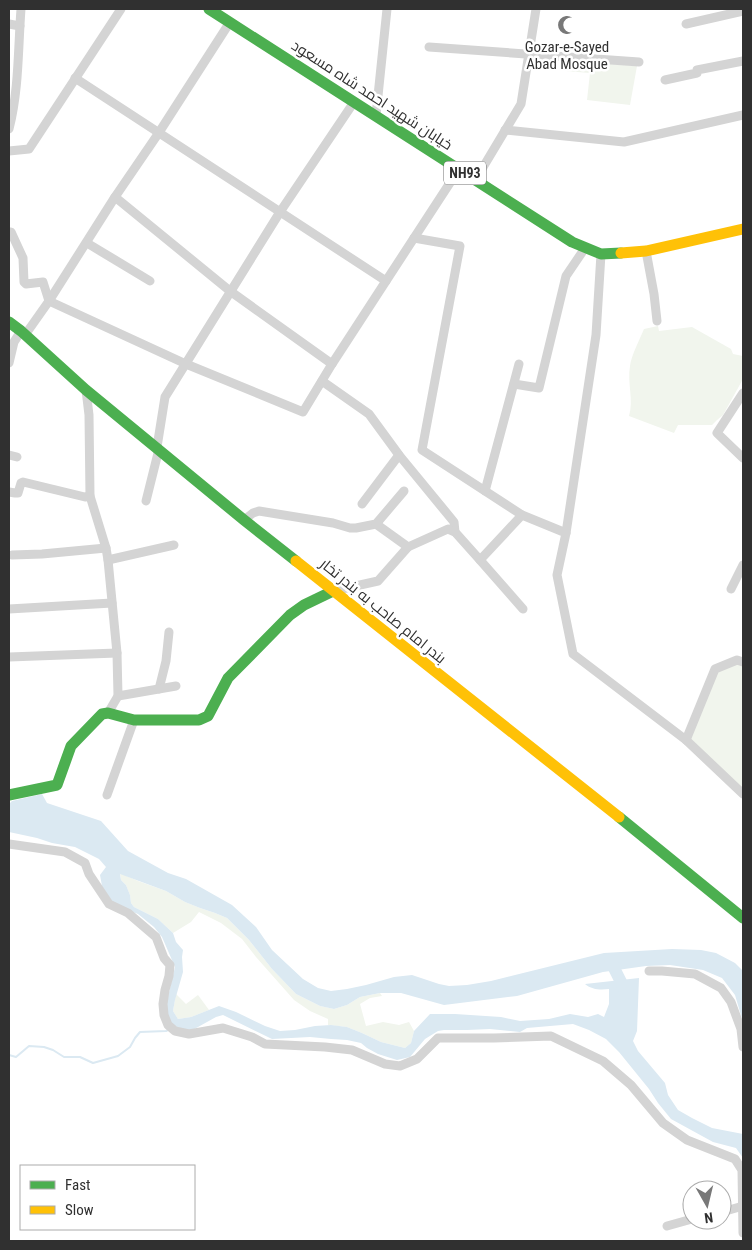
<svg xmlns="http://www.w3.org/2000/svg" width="752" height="1250" font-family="'Roboto Condensed',Cairo,sans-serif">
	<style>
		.green { fill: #f1f5ed }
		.water { fill: #dbe9f2 }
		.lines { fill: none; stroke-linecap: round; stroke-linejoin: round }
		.stream { stroke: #dbe9f2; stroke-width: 2 }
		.river { stroke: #dbe9f2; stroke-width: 12 }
		.street { stroke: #d4d4d4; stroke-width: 9 }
		.fast { stroke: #4caf50; stroke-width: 11 }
		.slow { stroke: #ffc107; stroke-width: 11 }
		.labels { text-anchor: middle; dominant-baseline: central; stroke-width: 5; stroke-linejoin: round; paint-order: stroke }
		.shield { fill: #fff; stroke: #6e6e6e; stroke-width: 1 }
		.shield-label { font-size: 14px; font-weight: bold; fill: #303030 }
		.poi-label { font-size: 15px; fill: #303030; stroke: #fff }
		.street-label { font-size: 15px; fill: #303030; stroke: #fff }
	</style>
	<rect width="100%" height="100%" fill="#fff"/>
	<g class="green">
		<polygon points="566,60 637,66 630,105 587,100 590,73 565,71"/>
		<path d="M 658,326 L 659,331 L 692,327 L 731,349 L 733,354 L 743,356 L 743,379 L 723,415 L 717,420 L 712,425 L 678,425 L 674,433 L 629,416 C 634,400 627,383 630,366 C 631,356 640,339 644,329 Z"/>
		<polygon points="738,662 743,665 743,790 688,739 716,671"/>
		<polygon points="120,873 138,881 166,891 185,902 200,908 215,913 227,918 249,940 272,969 296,994 320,1006 334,1009 347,1005 360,997 380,993 382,996 370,998 360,1004 366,1026 383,1022 399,1025 409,1022 414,1031 411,1043 405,1048 381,1042 362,1033 347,1027 328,1025 328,1019 310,1011 294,1000 256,957 242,939 221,923 199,912 191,922 173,933 158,919 134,907 131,903 130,895 126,885 121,880"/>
		<polygon points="176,994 186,1004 198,995 209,1010 191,1017 178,1019 173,1011"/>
	</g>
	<path class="water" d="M 42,794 L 47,803 L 101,821 L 128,851 L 168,873 L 186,879 L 232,905 L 256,927 L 272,950 L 303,979 L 318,988 L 331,991 L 347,989 L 366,985 L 394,977 L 412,975 L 439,984 L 449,986 L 467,985 L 491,981 L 604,953 L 672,949 L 701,950 L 716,953 L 735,963 L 743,971 L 743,1022 L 735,995 L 722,978 L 703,970 L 670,965 L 646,966 L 603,972 L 517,996 L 444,1005 L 401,993 L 380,993 L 360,997 L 347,1005 L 334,1009 L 320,1006 L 296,994 L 272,969 L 249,940 L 227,918 L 215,913 L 200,908 L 185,902 L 166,891 L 120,874 L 121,880 L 126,885 L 130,895 L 131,903 L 134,907 L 158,919 L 173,933 L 176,942 L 183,950 L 182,957 L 183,972 L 175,1000 L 173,1011 L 178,1019 L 191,1017 L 219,1006 L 236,1012 L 265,1026 L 280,1031 L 295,1030 L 315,1026 L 331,1025 L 347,1027 L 362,1033 L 381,1042 L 405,1048 L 411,1043 L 414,1031 L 430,1014 L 455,1014 L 501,1017 L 520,1021 L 549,1019 L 570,1014 L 588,1017 L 598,1014 L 604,1017 L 609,1004 L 609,989 C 601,990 592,990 585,984 L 639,978 L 637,1031 L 633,1041 L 638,1051 L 665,1083 L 668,1095 L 678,1110 L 692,1118 L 712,1128 L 743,1134 L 743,1158 L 736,1148 L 713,1142 L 671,1119 L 658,1103 L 649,1089 L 619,1052 L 606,1039 L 589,1030 L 573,1024 L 527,1028 L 520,1032 L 490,1029 L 467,1030 L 444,1030 L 438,1031 L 425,1039 L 410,1057 L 397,1060 L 378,1054 L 367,1048 L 361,1043 L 347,1040 L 331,1039 L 310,1037 L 272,1039 L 223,1015 L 216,1017 L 189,1032 L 170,1024 L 166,1005 L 175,967 L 162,937 L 154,927 L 138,914 L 118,906 L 108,898 L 102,886 L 100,875 L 106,867 L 99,859 L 75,847 L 52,843 L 37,838 L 9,832 L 9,804 L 12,801 Z"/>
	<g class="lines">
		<polyline class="stream" points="9,1055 16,1057 29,1046 44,1047 53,1050 64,1057 80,1057 93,1063 118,1056 130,1047 135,1038 140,1032 166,1031 168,1030"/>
		<polyline class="river" points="610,960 625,990 625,994"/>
		<g class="street">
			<polyline points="9,24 20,26"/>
			<polyline points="686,24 743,11"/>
			<polyline points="429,47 639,62"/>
			<polyline points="75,78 386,281 459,169"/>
			<polyline points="665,80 697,73 697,70 743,61"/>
			<polyline points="376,115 387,9"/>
			<path d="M 9,129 C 19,90 18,49 21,9"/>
			<polyline points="505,130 624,142 743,115"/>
			<polyline points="9,151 29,149 121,9"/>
			<polyline points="476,179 521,104 536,9"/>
			<polyline points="9,232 11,232 23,258 24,282 26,284 43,282 49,301 186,364 303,412 332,364 230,291 115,197"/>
			<polyline points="414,238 460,246 422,450 522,515"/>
			<polyline points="87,243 150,281"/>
			<polyline points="646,251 654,294 657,321"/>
			<polyline points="25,335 49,301 115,197 158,134 230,22"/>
			<polyline points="9,363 14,342 21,331"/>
			<polyline points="332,364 386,281"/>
			<polyline points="322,381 369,414 399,455 454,522 455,532 480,560 522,515 566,533 557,575 573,654 686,740 743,794"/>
			<polyline points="514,384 539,388 566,276 585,248"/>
			<polyline points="86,390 89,415 90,496 106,548 108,560 117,653 118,696 108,713"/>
			<polyline points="743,393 717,433 743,458"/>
			<polyline points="157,447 165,397 280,212 354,102"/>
			<polyline points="9,455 17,457"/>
			<polyline points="485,491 519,364"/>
			<polyline points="9,492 15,493 18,493 21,483 23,482 85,497 90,496"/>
			<polyline points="146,501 159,449"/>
			<polyline points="362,504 399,455"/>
			<polyline points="244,520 253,513 259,511 333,523 350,528 356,528 376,524 404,491"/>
			<polyline points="376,524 408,547"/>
			<polyline points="566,533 596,335 601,254"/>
			<polyline points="12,555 42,554 106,548"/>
			<polyline points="108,560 174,545"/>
			<polyline points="480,560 523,609"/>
			<polyline points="731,589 743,565"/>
			<polyline points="333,591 378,581 408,547 448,529 455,532"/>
			<polyline points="9,609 112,603"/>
			<polyline points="9,657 117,653"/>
			<polyline points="159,689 166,661 169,632"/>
			<polyline points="118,696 176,686"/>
			<polyline points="686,740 715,669 737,660 743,662"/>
			<polyline points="107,795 134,720"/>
			<polyline points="9,844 65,852 85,863 89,874 109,904 128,913 156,937 164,958 170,965 169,976 165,990 163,1004 164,1015 168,1025 175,1031 189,1034 223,1028 252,1037 265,1044 325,1047 352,1050 385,1064 400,1066 417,1059 438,1038 494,1038 551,1036 603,1061 631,1085 663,1123 687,1140 735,1159 742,1170 743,1233"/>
			<polyline points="649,971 662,971 695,974 721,988 731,1002 741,1029 743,1047"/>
			<polyline points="722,1212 743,1206"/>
			<polyline points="667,1226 692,1219"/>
		</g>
		<g class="fast">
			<polyline points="209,9 572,242 601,254 621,253"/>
			<polyline points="9,322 21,331 86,390 244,520 296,561"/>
			<polyline points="9,795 57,785 71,746 102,714 108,713 134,720 199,720 208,716 228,678 290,615 304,605 333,591"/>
			<polyline points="619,817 743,918"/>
		</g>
		<g class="slow">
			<polyline points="621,253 646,251 743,229"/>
			<polyline points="296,561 619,817"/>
		</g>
	</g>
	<defs>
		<g id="mosque-bare" transform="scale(1.5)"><path d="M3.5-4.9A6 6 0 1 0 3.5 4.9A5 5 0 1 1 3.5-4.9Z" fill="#787878" stroke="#fff" stroke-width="2.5" paint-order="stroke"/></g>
	</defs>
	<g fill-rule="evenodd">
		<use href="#mosque-bare" x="567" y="25"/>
	</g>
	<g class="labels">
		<rect class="shield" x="444" y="161.5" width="42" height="23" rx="4"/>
		<g class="shield-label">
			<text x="465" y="173">NH93</text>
		</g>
		<g class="poi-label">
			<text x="567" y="47">Gozar-e-Sayed<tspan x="567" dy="17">Abad Mosque</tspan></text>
		</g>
		<g class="street-label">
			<text transform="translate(372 95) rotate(33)">خیابان شهید احمد شاه مسعود</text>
			<text transform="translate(383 611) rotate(39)">بندر امام صاحب به بندر تخار</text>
		</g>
	</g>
	<rect width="752" height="1250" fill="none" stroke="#303030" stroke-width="20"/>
	<rect x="20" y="1165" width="175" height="65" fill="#ffffff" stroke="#acacac"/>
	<rect x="30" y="1181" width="25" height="8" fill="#4caf50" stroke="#acacac"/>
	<text x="65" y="1190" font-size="15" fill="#303030">Fast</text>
	<rect x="30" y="1206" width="25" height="8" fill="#ffc107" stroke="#acacac"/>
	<text x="65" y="1215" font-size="15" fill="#303030">Slow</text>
	<g transform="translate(707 1205) rotate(172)"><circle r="24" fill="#ffffff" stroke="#acacac"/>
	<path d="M0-4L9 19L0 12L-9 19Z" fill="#787878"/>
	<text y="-8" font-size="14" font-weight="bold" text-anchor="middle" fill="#303030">N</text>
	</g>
</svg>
